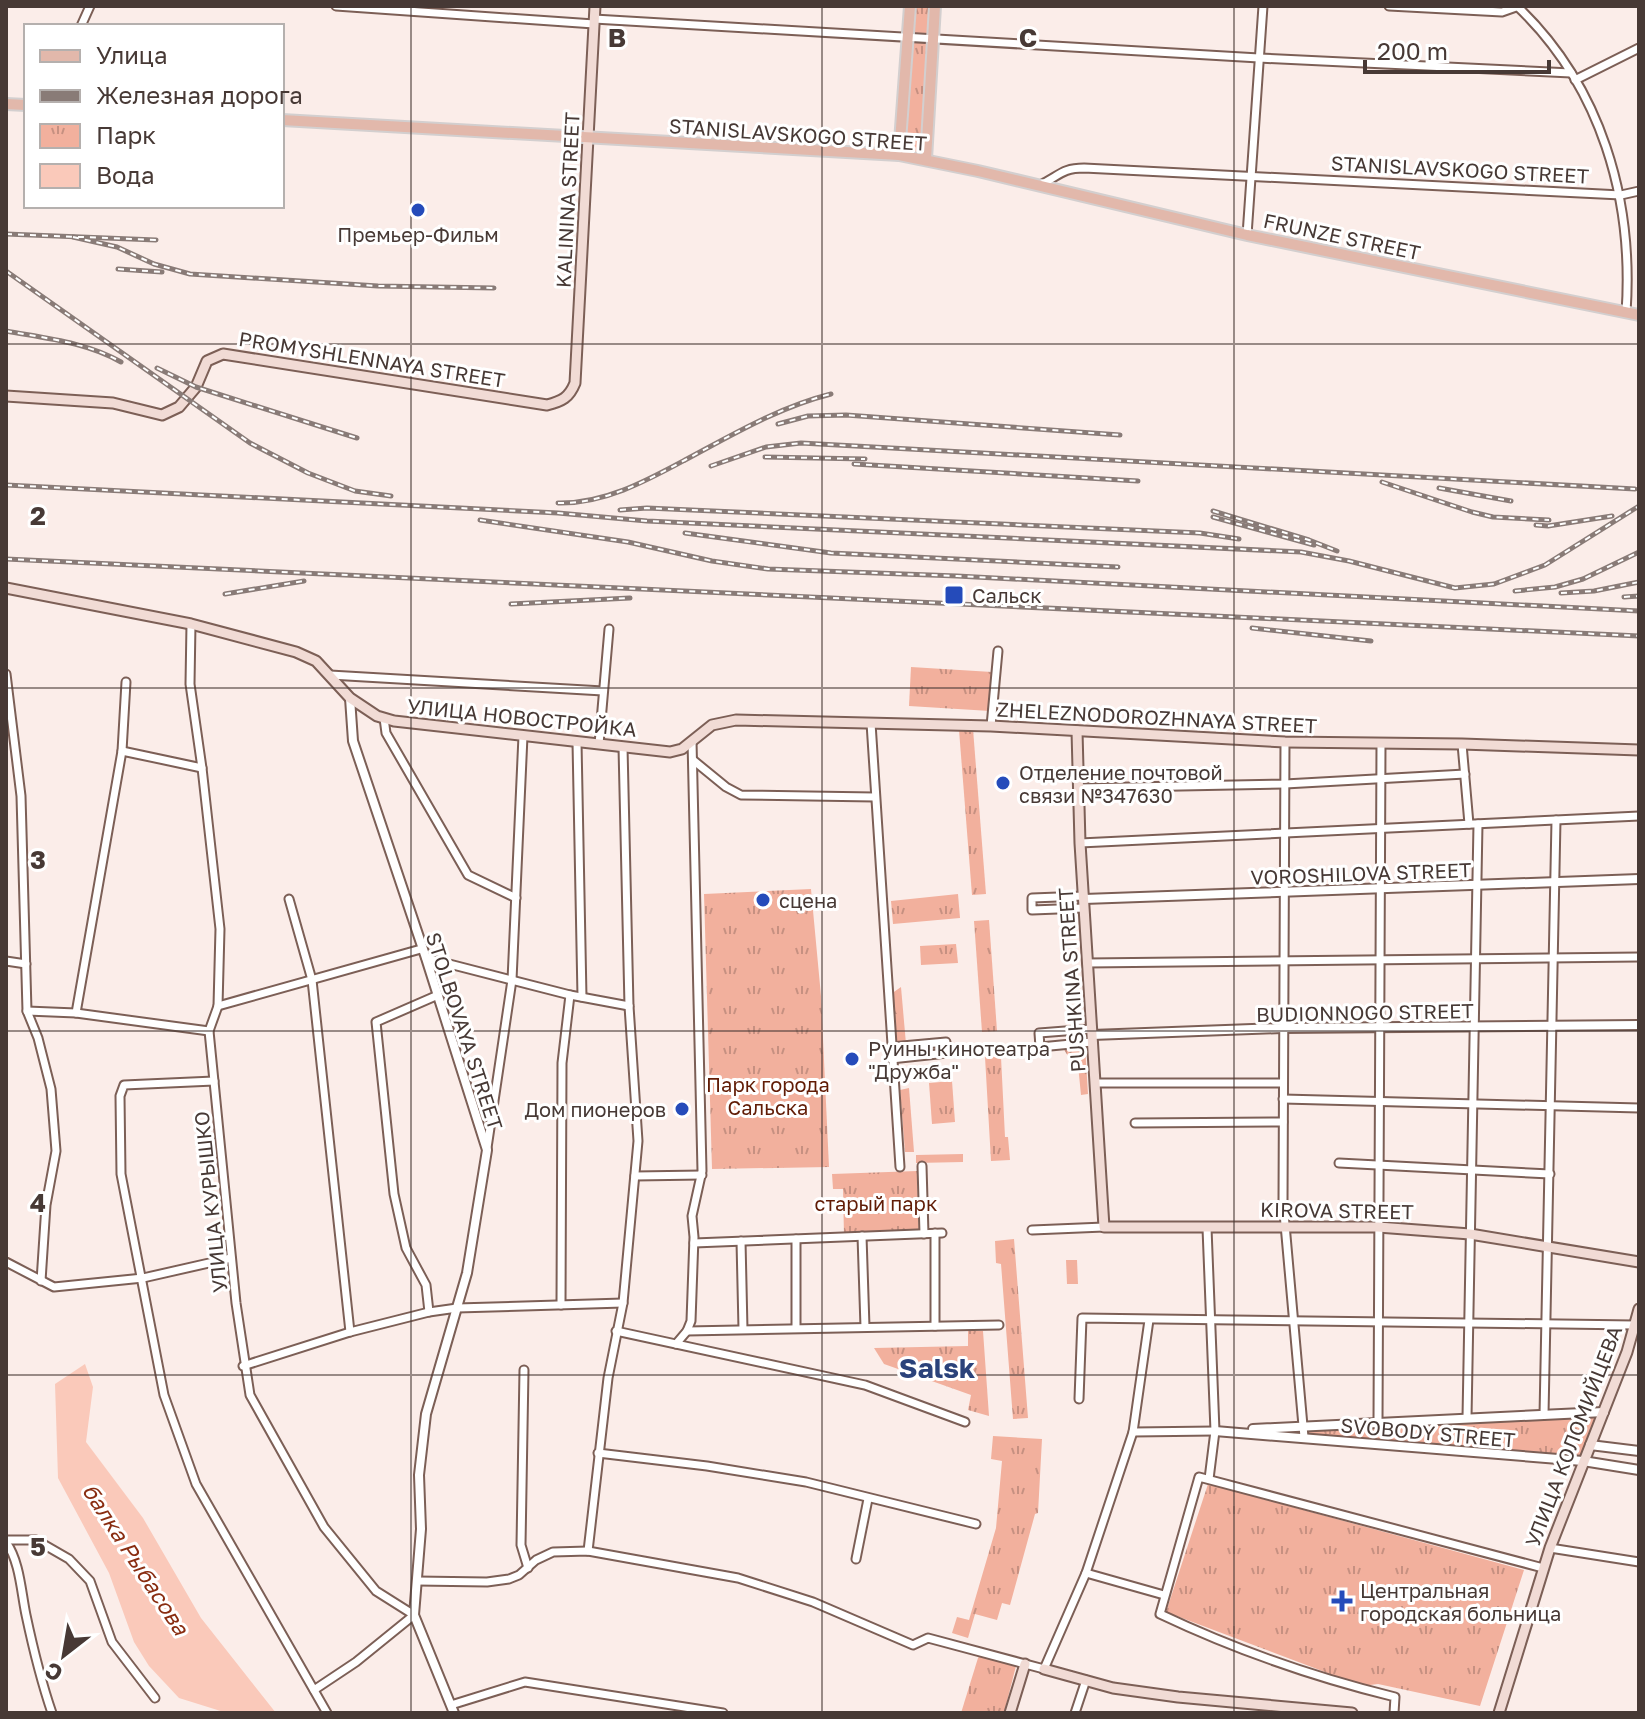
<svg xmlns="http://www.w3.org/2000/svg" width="1645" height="1719" font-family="'Golos Text',sans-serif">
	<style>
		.grass { fill: #f2b09d }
		.forest { fill: url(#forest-firs) }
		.park { fill: url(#park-tufts) }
		.water { fill: #fac9ba }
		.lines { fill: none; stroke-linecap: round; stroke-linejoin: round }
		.minor-casing { stroke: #7c5f56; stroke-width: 11 }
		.tertiary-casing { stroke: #7c5f56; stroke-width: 12 }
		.secondary-casing { stroke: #7c5f56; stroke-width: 13 }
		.primary-casing { stroke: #d3cfcf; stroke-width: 14 }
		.minor { stroke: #fff; stroke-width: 7 }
		.tertiary { stroke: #fff; stroke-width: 8 }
		.secondary { stroke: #f1dbd5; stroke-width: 9 }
		.primary { stroke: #e2b8ab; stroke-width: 10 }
		.rail-casing { stroke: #897b77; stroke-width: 5 }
		.rail { stroke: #fff; stroke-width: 2; stroke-dasharray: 6; stroke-linecap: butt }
		.grid { fill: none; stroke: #473935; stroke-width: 2; stroke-opacity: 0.55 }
		.poi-dot { fill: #254bba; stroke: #fff; stroke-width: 3 }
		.labels { text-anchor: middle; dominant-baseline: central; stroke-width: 6; stroke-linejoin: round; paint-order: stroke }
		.street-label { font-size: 20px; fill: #473935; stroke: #fff }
		.poi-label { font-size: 20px; fill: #473935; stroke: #fff; text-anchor: start }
		.park-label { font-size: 20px; fill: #611c06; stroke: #fff }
		.water-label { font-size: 22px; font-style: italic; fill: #892d11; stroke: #fff }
		.district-label { font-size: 28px; font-weight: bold; fill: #2b427a; stroke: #fff }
		.grid-label { font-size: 26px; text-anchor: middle; font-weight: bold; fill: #473935; stroke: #fff; stroke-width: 6; stroke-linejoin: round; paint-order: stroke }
	</style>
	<defs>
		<pattern id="forest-firs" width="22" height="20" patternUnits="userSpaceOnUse" patternTransform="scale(2)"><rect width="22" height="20" fill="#f2b09d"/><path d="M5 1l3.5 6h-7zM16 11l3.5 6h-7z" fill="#c69081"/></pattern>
		<pattern id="park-tufts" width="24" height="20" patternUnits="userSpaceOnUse" patternTransform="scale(2)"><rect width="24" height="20" fill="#f2b09d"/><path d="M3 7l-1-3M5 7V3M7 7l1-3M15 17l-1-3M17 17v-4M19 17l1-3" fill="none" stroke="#c69081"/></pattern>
	</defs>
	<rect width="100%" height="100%" fill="#fbede9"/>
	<polygon class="grass" points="963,1154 963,1162 916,1163 916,1155"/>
	<polygon class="forest" points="901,987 906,1044 895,1045 891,994"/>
	<g class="park">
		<polygon points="909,6 935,6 926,159 899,155"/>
		<polygon points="911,667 992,672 990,711 909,706"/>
		<polygon points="973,729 986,894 972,895 959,730"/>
		<polygon points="811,889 821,996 829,1167 712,1169 704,894"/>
		<polygon points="958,894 960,918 893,924 891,901"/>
		<polygon points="989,920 997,1031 982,1032 974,921"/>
		<polygon points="956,944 958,963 921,965 920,946"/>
		<polygon points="1085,1046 1088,1094 1081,1095 1078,1065 1071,1061 1063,1048"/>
		<polygon points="985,1057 1001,1057 1005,1137 1008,1137 1010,1160 991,1161"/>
		<polygon points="952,1081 955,1122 932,1124 929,1083"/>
		<polygon points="909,1088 914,1152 905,1152 900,1090"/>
		<polygon points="917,1171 919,1233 844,1236 843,1189 833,1189 832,1174"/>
		<polygon points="1014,1239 1028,1418 1013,1419 1001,1264 996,1263 995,1241"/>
		<polygon points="1066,1260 1077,1260 1078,1284 1067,1284"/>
		<polygon points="968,1331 983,1331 989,1416 968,1410 971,1395 884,1364 874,1348 968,1346"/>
		<polygon points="1604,1412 1583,1461 1304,1437 1304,1426"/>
		<polygon points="993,1436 1042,1439 1038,1513 1035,1514 1010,1605 1002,1603 997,1620 975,1614 968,1638 952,1633 957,1617 969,1620 996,1528 1002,1461 991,1459"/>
		<polygon points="1208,1484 1524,1570 1480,1706 1378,1684 1362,1686 1166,1612"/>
		<polygon points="982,1653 1016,1666 1004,1713 961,1713 978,1658"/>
	</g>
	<polygon class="water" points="85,1364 93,1387 86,1442 143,1518 201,1618 276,1713 227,1713 179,1698 149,1666 134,1642 109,1573 58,1478 55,1384"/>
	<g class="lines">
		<g class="minor-casing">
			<g id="minor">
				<polyline points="336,6 594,24"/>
				<polyline points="1389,6 1502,12 1519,6"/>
				<path d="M 1517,6 C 1601,86 1634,199 1626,313"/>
				<polyline points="594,19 1259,58 1571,73"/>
				<polyline points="81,26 90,6"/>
				<polyline points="1575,80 1639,48"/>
				<path d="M 1040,185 C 1059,176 1062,168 1084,168 L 1621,195 L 1639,191"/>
				<polyline points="1247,235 1263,6"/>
				<polyline points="191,624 190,684 202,768 220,929 218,1006 209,1031 236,1303 250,1395 324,1527 376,1591 414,1615 356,1662 314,1690"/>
				<polyline points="6,674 21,796 27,1011 38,1038 51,1089 56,1151 46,1205 41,1281"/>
				<polyline points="330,675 603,691"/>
				<polyline points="384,718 386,733 468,875 516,898"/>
				<polyline points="871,723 900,1167"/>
				<polyline points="991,726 998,651"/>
				<polyline points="577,742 582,997"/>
				<polyline points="1285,742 1283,1202 1304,1437"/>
				<polyline points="599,744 609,629"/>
				<polyline points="1462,744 1469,824"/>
				<polyline points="122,751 202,768"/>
				<polyline points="693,760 726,787 741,795 874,797"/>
				<polyline points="1078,788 1285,784 1465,774"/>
				<polyline points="1080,843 1639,816"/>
				<polyline points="1084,896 1032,898 1032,910 1084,908"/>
				<polyline points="289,899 312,980 350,1332"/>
				<polyline points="426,958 570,995 629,1006"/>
				<polyline points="6,961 26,964"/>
				<polyline points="1087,963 1639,957"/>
				<polyline points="218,1006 421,949"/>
				<polyline points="27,1011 76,1013 209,1031"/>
				<polyline points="76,1013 122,751 126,682"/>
				<polyline points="1091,1029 1039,1033 1040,1047 1092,1042"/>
				<polyline points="891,1047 946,1042 947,1053 891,1059"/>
				<polyline points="214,1081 124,1085 120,1096 121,1174 164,1395 196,1484 327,1713"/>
				<polyline points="1095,1083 1283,1083"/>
				<polyline points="1283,1099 1639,1108"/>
				<polyline points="1135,1123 1283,1122"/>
				<polyline points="487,1148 512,980 523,736"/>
				<polyline points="1339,1163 1550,1174"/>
				<polyline points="922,1166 924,1234"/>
				<polyline points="635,1176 702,1175"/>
				<polyline points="1207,1228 1215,1431 1209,1479"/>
				<polyline points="1032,1230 1104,1227"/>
				<polyline points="935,1233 935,1326"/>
				<polyline points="862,1236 865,1327"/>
				<polyline points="796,1239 796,1328"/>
				<polyline points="741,1241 743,1329"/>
				<polyline points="694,1243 942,1233"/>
				<polyline points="6,1262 54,1287 143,1278 231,1258"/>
				<polyline points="561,1305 562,1063 570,995"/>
				<polyline points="429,1312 426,1285 406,1248 394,1194 376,1022 438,995"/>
				<polyline points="616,1331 865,1385 965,1422"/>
				<polyline points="687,1331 999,1325"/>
				<polyline points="676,1344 687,1331 691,1321 694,1237 692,1216 702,1171 692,741"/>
				<polyline points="243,1366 350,1332 429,1312 457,1308 623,1303"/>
				<polyline points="524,1370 521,1545 528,1568"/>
				<polyline points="1079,1399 1082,1318 1634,1325"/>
				<polyline points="1544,1415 1556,820"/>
				<polyline points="1467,1418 1478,824"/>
				<polyline points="1378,1423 1381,744"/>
				<polyline points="1133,1432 1215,1431"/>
				<polyline points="598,1453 707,1466 806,1482 976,1524"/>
				<polyline points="6,1540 36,1540 69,1559 90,1581 112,1642 155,1698"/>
				<path d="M 6,1542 C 20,1562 21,1591 26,1615 C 33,1648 41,1681 52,1713"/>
				<polyline points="1550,1548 1639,1562"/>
				<polyline points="588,1551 608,1378 623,1303 638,1141 629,1006 623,747"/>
				<polyline points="856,1559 868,1499"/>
				<polyline points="1086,1573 1164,1595"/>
				<polyline points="417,1581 487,1582 509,1579 519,1575 536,1560 553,1552 588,1551 738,1578 813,1602 913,1645 928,1638 1044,1669 1086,1573 1133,1432 1149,1320"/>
				<polyline points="451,1705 525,1682 723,1713"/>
				<polyline points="1075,1713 1086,1680"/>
				<path d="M 1394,1713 L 1395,1697 C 1313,1677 1236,1650 1160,1614 L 1199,1477 L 1543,1568"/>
			</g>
		</g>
		<g class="tertiary-casing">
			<g id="tertiary">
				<polyline points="350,698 353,741 426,958 487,1150 467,1273 426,1414 419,1475 421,1529 414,1615 454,1713"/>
				<polyline points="1084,899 1639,879"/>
				<polyline points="1092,1035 1282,1028 1639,1025"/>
				<polyline points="1253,1429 1604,1412"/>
				<polyline points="1215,1431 1583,1461 1639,1470"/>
				<polyline points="1590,1445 1639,1451"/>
			</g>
		</g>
		<g class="secondary-casing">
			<g id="secondary">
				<path d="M 6,396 L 113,403 L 162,415 L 179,407 L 196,387 L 207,361 L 223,354 L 547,405 C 562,401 569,398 575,383 L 595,6"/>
				<polyline points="6,588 191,624 296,652 316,661 350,698 377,716 394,721 670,752 682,749 712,725 736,720 991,726 1285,742 1462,744 1639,750"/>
				<polyline points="1077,731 1080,843 1104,1227 1378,1227 1470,1234 1639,1262"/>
				<polyline points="1044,1669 1113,1688 1178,1697 1352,1713"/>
				<polyline points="1010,1713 1025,1664"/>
				<polyline points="1499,1713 1550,1548 1627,1352 1639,1309"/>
			</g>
		</g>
		<g class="primary-casing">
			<g id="primary">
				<polyline points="6,104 26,105"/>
				<polyline points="282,120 899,155 978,171 1247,235 1639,315"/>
				<polyline points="899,155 910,6"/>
				<polyline points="926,159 935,6"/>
			</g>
		</g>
		<use href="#minor" class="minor"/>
		<use href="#tertiary" class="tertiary"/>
		<use href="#secondary" class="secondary"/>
		<use href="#primary" class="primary"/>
		<g class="rail-casing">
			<g id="rail">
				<polyline points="6,234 156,240"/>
				<polyline points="73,237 117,247 154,264 190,274 378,286 494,288"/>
				<polyline points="118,269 162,272"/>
				<polyline points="6,271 250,443 308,473 355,491 391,496"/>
				<path d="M 6,331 C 44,338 86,342 121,362"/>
				<polyline points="157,368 196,387 357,438"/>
				<polyline points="778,424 808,416 846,415 1120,435"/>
				<polyline points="765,457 865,459"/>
				<polyline points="854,464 1138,481"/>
				<polyline points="711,466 766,447 801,443 1635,489"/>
				<polyline points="1382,482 1472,512 1493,517 1549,520"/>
				<polyline points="6,485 558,513 647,521 1301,552 1349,561 1455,588 1494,584 1545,565 1639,506"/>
				<polyline points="1439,488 1511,501"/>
				<path d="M 558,503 C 604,504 646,481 685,460 C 732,435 779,407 831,394"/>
				<polyline points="620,510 647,508 1200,533 1239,539"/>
				<polyline points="1213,511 1309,540 1337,551"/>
				<polyline points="1213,517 1314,545"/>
				<polyline points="480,520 628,542 712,561 768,569 957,576 1639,611"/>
				<polyline points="1536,525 1548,526 1612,516"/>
				<polyline points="685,533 831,553 1118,567"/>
				<polyline points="6,559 1639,636"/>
				<polyline points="1515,591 1555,587 1583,579 1639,552"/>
				<polyline points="1561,593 1594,591 1639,582"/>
				<polyline points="225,594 304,581"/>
				<polyline points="1624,597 1639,596"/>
				<polyline points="511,604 630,598"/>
				<polyline points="1252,628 1371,641"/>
			</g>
		</g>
		<use href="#rail" class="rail"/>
	</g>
	<path class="grid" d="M 411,6 L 411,1713M 822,6 L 822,1713M 1234,6 L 1234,1713M 6,344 L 1639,344M 6,688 L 1639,688M 6,1031 L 1639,1031M 6,1375 L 1639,1375"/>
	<g class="poi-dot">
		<circle cx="418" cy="210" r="8"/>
		<rect x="944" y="585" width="20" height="20" rx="4"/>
		<circle cx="1003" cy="783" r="8"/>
		<circle cx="763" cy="900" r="8"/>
		<circle cx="852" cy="1059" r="8"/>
		<circle cx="682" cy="1109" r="8"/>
		<path d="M1338 1589h8v8h8v8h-8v8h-8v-8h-8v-8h8z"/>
	</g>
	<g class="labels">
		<g class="street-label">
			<text transform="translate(798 134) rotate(4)">STANISLAVSKOGO STREET</text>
			<text transform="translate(1460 169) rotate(3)">STANISLAVSKOGO STREET</text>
			<text transform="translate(567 200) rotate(-87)">KALININA STREET</text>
			<text transform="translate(1342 236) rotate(12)">FRUNZE STREET</text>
			<text transform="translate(372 359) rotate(9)">PROMYSHLENNAYA STREET</text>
			<text transform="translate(522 717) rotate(6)">УЛИЦА НОВОСТРОЙКА</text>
			<text transform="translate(1157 717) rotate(3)">ZHELEZNODOROZHNAYA STREET</text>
			<text transform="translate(1361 873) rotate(-2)">VOROSHILOVA STREET</text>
			<text transform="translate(1071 980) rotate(-94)">PUSHKINA STREET</text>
			<text transform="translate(1365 1012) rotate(-1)">BUDIONNOGO STREET</text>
			<text transform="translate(465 1031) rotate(72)">STOLBOVAYA STREET</text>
			<text transform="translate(210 1202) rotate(-96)">УЛИЦА КУРЫШКО</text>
			<text transform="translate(1337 1210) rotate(1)">KIROVA STREET</text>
			<text transform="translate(1428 1432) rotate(5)">SVOBODY STREET</text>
			<text transform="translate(1573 1436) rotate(-69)">УЛИЦА КОЛОМИЙЦЕВА</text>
		</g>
		<g class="poi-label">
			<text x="418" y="234" text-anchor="middle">Премьер-Фильм</text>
			<text x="972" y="595">Сальск</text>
			<text x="1019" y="772">Отделение почтовой<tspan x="1019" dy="23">связи №347630</tspan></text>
			<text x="779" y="900">сцена</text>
			<text x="868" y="1048">Руины кинотеатра<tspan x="868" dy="23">"Дружба"</tspan></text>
			<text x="666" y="1109" text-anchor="end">Дом пионеров</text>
			<text x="1360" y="1590">Центральная<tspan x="1360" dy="23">городская больница</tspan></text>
		</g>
		<g class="park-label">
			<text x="768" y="1084">Парк города<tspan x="768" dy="23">Сальска</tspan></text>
			<text x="876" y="1203">старый парк</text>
		</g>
		<g class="water-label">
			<text transform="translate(136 1559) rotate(57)">балка Рыбасова</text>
		</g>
		<g class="district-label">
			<text x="937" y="1367">Salsk</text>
		</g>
	</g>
	<g class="grid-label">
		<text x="617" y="47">B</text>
		<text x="1028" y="47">C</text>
		<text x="38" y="525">2</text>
		<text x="38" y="869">3</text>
		<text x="38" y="1212">4</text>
		<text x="38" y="1556">5</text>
	</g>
	<rect width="1645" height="1719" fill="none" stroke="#473935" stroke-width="16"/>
	<rect x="24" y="24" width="260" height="184" fill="#ffffff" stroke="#b5b0ae" stroke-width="2"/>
	<rect x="40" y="50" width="40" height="12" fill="#e2b8ab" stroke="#b5b0ae" stroke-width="2"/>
	<text x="96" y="64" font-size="24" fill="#473935">Улица</text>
	<rect x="40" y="90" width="40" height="12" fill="#897b77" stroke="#b5b0ae" stroke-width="2"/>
	<text x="96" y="104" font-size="24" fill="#473935">Железная дорога</text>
	<rect x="40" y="124" width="40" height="24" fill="url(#park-tufts)" stroke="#b5b0ae" stroke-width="2"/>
	<text x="96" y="144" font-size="24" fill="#473935">Парк</text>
	<rect x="40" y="164" width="40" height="24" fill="#fac9ba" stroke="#b5b0ae" stroke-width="2"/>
	<text x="96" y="184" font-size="24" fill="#473935">Вода</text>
	<g transform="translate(64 1655) rotate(211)" stroke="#ffffff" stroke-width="6" paint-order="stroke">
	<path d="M0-6L14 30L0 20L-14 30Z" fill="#473935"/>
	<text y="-12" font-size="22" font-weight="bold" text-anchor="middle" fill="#473935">С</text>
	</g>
	<path d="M1365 60v12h184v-12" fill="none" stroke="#473935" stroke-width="4"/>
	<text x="1377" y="60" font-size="24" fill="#473935" stroke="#ffffff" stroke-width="6" paint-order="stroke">200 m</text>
</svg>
